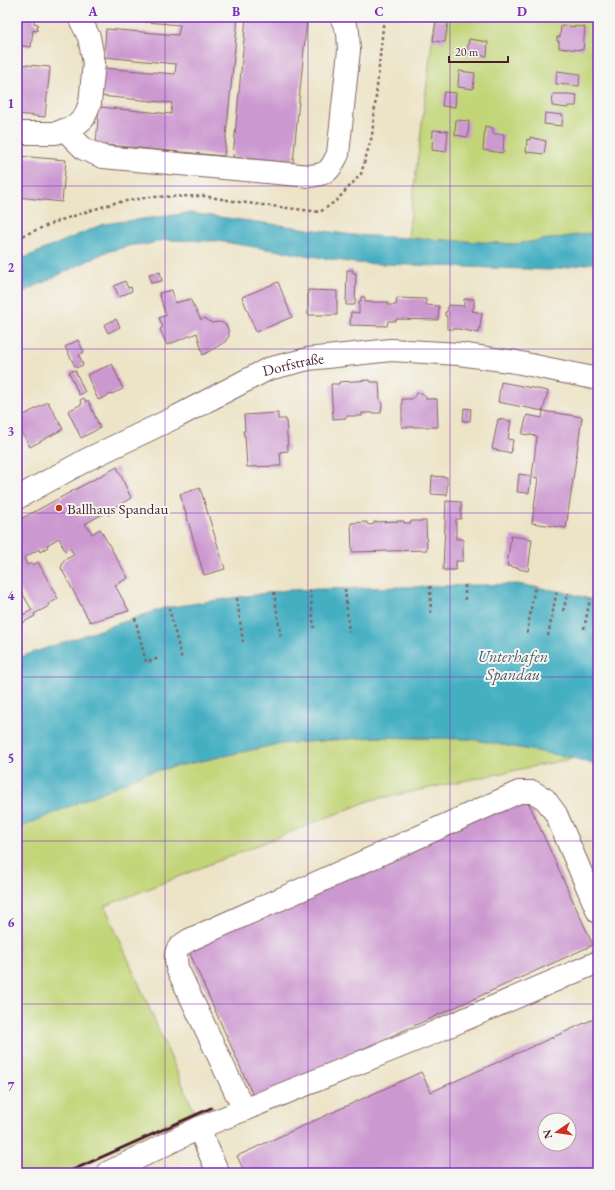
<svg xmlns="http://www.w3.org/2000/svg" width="615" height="1190" font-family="'EB Garamond',serif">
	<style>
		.green { fill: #c2d578; stroke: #867a52 }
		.water { fill: #44afc2; stroke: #476776 }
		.building { fill: #cc98d0; fill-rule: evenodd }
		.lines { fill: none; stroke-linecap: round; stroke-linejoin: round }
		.minor-casing { stroke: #836462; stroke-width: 24 }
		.path { stroke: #836462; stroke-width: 2.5; stroke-dasharray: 3 3; stroke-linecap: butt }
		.minor { stroke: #fff; stroke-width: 22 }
		.rail { stroke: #4a1f2b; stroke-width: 3 }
		.grid { fill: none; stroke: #7b2cbf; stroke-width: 1; stroke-opacity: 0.55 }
		.poi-dot { fill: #c8321e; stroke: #f6f6f2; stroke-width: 1.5 }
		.labels { text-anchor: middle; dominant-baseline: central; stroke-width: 4; stroke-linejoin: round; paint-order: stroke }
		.street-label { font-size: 15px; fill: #4a1f2b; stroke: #f6f6f2 }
		.poi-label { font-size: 15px; fill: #4a1f2b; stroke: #f6f6f2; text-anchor: start }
		.water-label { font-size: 16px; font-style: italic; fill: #485967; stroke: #f6f6f2 }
		.neatline { fill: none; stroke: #7b2cbf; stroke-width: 1.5 }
		.grid-label { font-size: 13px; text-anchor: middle; font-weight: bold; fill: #7b2cbf }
	</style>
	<rect width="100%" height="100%" fill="#f6f6f2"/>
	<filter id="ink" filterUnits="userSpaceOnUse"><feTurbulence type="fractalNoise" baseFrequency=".025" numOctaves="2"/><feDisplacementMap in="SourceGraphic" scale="8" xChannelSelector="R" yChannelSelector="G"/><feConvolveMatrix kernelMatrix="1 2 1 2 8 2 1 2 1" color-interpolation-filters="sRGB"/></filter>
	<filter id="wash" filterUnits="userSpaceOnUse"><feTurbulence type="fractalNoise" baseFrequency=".012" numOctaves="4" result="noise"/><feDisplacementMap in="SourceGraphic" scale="16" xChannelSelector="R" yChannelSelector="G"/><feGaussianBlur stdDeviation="0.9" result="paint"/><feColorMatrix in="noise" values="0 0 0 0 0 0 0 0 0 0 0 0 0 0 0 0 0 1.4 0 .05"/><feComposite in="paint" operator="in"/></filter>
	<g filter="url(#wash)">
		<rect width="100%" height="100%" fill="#ede4c8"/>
		<g class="green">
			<polygon points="435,17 598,17 598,232 516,244 408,238"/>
			<polygon points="374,737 470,739 575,758 371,800 105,906 194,1111 67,1173 17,1173 17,829 146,773 279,744"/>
		</g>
		<g class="water">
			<polygon points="190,213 353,235 516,244 598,232 598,262 550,270 355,263 217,241 164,240 148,244 132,245 106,252 17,295 17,261 103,224"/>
			<polygon points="517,584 564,592 598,601 598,766 574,758 470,739 374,737 279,744 146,773 17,829 17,659 26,655 164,608 287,590"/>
		</g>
		<g id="blocks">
			<g class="building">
				<polygon points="17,17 34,17 34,23 38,24 37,31 33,30 31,47 17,45"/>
				<polygon points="105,17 238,17 224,156 96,144 99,107 171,114 172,103 100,96 103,68 175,74 176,64 104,57 106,29 178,35 180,25 105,18"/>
				<polygon points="246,17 292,17 307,18 293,163 233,157"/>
				<polygon points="475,17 495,17 495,21 475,20"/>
				<polygon points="567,17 585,17 584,21 567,19"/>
				<polygon points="436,20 448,22 445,42 433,41"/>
				<polygon points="561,26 585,27 583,50 559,48 559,41 557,41 557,37 560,37"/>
				<polygon points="469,39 488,42 487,56 469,55 469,53 467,53"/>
				<polygon points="17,64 50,67 45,117 17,114"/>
				<polygon points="459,71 475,73 473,89 458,87"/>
				<polygon points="557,71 580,74 579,86 556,84"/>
				<polygon points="444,92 456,93 455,107 442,106"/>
				<polygon points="553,94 569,94 577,95 576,106 568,106 568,108 552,106"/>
				<polygon points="545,113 563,115 562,126 544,124"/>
				<polygon points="456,120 469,121 468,137 455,135"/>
				<polygon points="485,126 493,128 493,134 504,134 503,153 483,150"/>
				<polygon points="433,130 448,131 446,152 432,150"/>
				<polygon points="530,137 546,141 544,154 526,152 527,139 530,140"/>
				<polygon points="17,156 66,160 62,202 17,197"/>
				<polygon points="347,270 353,270 353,273 356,273 355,305 346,305"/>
				<polygon points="160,272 162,281 151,283 149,274"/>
				<polygon points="125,281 128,288 131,287 132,291 119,297 114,286"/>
				<polygon points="278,282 292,317 256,332 242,297"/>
				<polygon points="172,290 175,303 190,299 201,320 204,318 212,323 219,322 223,323 226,325 228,329 229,336 225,342 203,355 197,333 167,345 160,329 163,327 159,318 167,315 166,313 165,313 159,293"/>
				<polygon points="308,290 337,291 337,315 308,315"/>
				<polygon points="361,297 365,297 365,302 388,302 388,305 396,305 397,298 426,299 426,305 439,306 438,320 396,319 396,321 388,321 387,326 350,325 351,312 359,313 359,301 361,301"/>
				<polygon points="464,299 474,299 474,307 472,311 482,313 479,333 459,329 447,329 447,316 445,316 445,312 447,312 448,305 464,306"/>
				<polygon points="116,319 120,327 108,333 104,325"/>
				<polygon points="78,340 84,352 79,355 83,365 76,368 65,347"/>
				<polygon points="112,364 123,389 98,400 87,375"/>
				<polygon points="75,370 85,392 79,395 69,372"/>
				<polygon points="370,380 371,382 379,382 380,400 382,404 381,413 362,413 362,416 346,416 346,418 333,419 331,384 339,384 339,382"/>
				<polygon points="501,382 548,391 543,411 498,402"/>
				<polygon points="417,393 422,393 426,397 426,399 437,399 438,427 402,427 402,399 412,399"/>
				<polygon points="84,398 86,402 88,400 100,428 81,438 68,411 82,404 80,400"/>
				<polygon points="48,402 63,429 30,447 23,434 17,437 17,419"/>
				<polygon points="464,408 471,409 470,421 463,421"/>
				<polygon points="543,411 582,417 566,528 532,523 538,478 531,477 529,493 517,492 519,474 532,476 537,436 522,434 527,415 542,418"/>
				<polygon points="278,413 278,419 286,419 288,451 280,452 281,466 247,467 245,436 244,436 243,431 245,431 244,415"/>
				<polygon points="498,419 511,421 508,439 513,440 511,453 492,449"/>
				<polygon points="117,467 131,498 114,508 116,511 108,515 106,512 85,524 88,528 89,528 92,534 100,529 128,578 115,585 129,611 90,622 61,568 64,560 74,555 70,548 65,551 59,538 47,545 48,547 40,552 39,549 24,558 27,565 32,563 33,565 38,562 58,599 48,604 49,606 34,614 35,616 20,624 20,622 17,624 17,618 32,610 17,584 17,575 21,573 17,565 17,521"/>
				<polygon points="432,476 447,477 447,495 431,494"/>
				<polygon points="200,488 225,569 204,575 180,494"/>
				<polygon points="446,501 461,502 461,519 456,519 456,539 463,539 463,561 456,561 456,570 443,570"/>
				<polygon points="404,521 404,523 411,523 411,521 426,521 427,550 352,552 351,523 367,522 367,524 370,525 374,524 374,522"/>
				<polygon points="511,536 532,539 528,571 519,569 519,568 507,566"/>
				<polygon points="525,795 593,945 254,1098 187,947"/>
				<path d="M 598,1017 L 598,1173 L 245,1173 L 237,1156 L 421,1072 L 431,1092 ZM 545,1120 L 569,1120 L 569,1144 L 545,1144 Z"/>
			</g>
		</g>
	</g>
	<g filter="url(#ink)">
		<use href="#blocks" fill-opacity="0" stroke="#836462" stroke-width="1"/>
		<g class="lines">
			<g class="minor-casing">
				<g id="minor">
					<path d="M 65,130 L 84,149 L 103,157 L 310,176 C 329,174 330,170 338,154 L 349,50 L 348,32 L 341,17"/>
					<polyline points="17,133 56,133 75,126 84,118 90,103 94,63 89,37 79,17"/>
					<path id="s1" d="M 17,498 L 88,459 L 178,416 L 268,369 L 308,359 L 391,350 L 459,354 L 516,362 L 598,379"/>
					<path d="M 244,1110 L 177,968 C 175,952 174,949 189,940 L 519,792 L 533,792 L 545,799 L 556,814 L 598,912"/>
					<polyline points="199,1128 218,1173"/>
					<polyline points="107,1173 199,1128 428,1035 598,962"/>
				</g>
			</g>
			<g class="path">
				<polyline points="17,238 58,221 114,203 150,197 204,196 239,202 320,212 336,201 361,174 372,136 384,17"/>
				<polyline points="465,585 465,603"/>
				<polyline points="430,586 431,616"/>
				<polyline points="345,589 349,632"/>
				<polyline points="310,590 314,628"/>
				<polyline points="274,592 281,639"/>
				<polyline points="237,598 243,642"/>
				<polyline points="169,608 182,660"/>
				<polyline points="563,611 568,593"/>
				<polyline points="135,618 146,662 160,658"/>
				<polyline points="584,629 590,599"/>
				<polyline points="527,633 535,585"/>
				<polyline points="548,636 557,590"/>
			</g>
			<use href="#minor" class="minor"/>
			<polyline class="rail" points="66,1173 211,1108"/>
		</g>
	</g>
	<path class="grid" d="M 165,17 L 165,1173M 308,17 L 308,1173M 450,17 L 450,1173M 17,186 L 598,186M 17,349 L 598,349M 17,513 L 598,513M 17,677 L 598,677M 17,841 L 598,841M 17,1004 L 598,1004"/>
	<circle class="poi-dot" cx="59" cy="508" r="4"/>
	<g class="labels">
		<g class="street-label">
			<text stroke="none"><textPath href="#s1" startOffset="308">Dorfstraße</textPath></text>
		</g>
		<g class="poi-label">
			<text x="67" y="508">Ballhaus Spandau</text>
		</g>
		<g class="water-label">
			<text x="513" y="656">Unterhafen<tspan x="513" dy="18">Spandau</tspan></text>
		</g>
	</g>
	<rect width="615" height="1190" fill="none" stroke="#f6f6f2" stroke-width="44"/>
	<g transform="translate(557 1132) rotate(257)"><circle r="19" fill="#f6f6f2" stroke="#b1a0a2"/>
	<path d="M0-3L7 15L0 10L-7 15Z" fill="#c8321e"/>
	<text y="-6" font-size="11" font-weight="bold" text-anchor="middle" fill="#4a1f2b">N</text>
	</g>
	<path d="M449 56v6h59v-6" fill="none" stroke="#4a1f2b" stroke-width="2"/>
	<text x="455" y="56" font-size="12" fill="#4a1f2b" stroke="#f6f6f2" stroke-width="3" paint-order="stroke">20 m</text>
	<rect x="22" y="22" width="571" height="1146" class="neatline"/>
	<g class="grid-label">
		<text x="93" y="16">A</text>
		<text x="236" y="16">B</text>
		<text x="379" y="16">C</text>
		<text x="522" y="16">D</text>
		<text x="11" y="108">1</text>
		<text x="11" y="272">2</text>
		<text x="11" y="436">3</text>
		<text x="11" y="600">4</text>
		<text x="11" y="763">5</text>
		<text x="11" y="927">6</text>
		<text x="11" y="1091">7</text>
	</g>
</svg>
